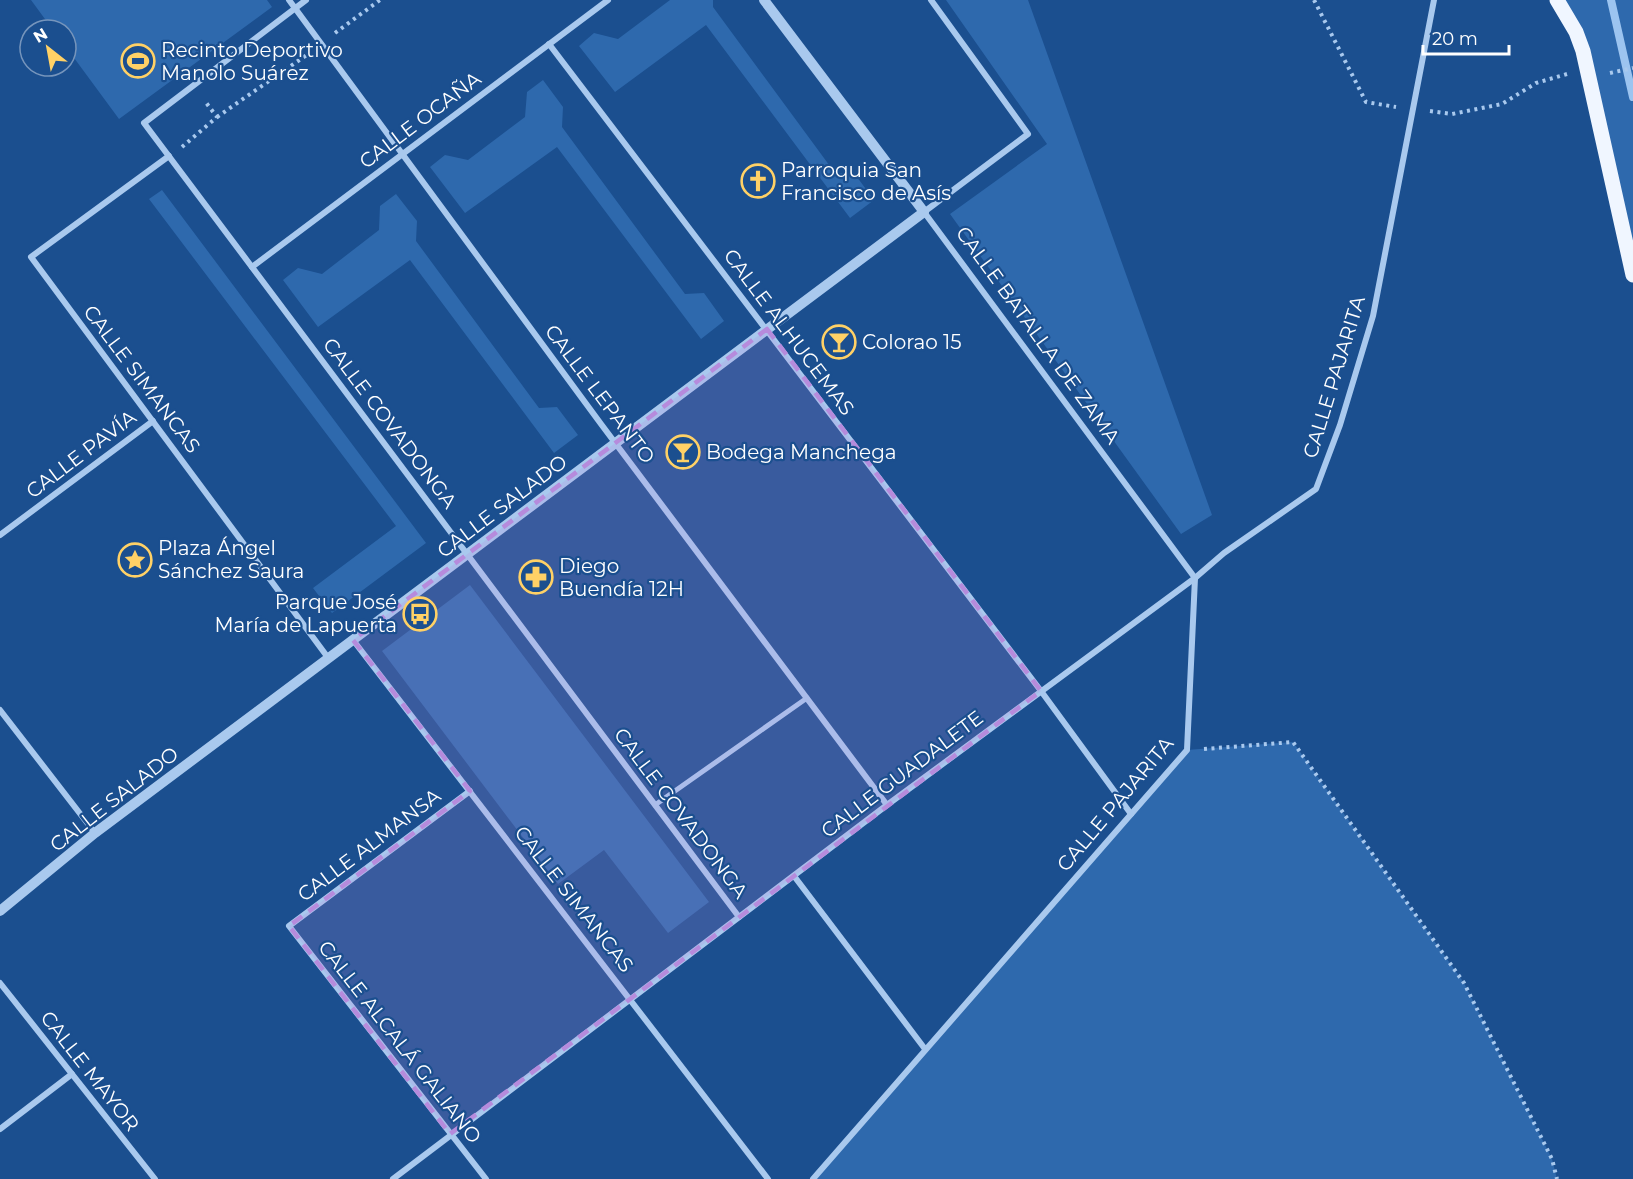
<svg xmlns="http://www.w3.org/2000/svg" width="1633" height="1179" font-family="Montserrat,sans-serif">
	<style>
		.green { fill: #2e69ad }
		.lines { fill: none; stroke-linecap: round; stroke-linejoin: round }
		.stream { stroke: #9cc4f0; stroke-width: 8 }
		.path { stroke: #a9c9ee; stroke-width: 4; stroke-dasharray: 3 4.5; stroke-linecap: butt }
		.pedestrian { stroke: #a9c9ee; stroke-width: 5 }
		.minor { stroke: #a9c9ee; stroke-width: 6 }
		.tertiary { stroke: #a9c9ee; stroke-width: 10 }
		.primary { stroke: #f0f6ff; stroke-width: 15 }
		.marked { fill: #b68bdc; fill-opacity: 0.2; stroke: #b68bdc; stroke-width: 4.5; stroke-dasharray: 12 8; stroke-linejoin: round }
		.labels { text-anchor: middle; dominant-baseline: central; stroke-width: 4.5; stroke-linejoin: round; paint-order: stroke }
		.poi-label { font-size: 20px; fill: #fff; stroke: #1b4f8f; text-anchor: start }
		.street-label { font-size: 20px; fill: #fff; stroke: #1b4f8f }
	</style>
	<rect width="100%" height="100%" fill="#1b4f8f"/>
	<g class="green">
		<polygon points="31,0 267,0 272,7 119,119 66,47 66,30 53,30"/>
		<polygon points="670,0 713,0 713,7 835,173 854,173 874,200 850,218 706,25 615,92 579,46 594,33 618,39"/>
		<polygon points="946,0 1028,0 1212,515 1181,534 950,214 1047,144"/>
		<polygon points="1557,0 1633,0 1633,275 1583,51"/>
		<polygon points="543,80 563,107 562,127 685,294 704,293 724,321 701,339 557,147 465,213 430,167 445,155 468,160 525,117 527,92"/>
		<polygon points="162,190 426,543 332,613 313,588 396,526 149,199"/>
		<polygon points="396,194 417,221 416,241 539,408 557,407 578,435 554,453 410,260 318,327 283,280 298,268 322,274 379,230 380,206"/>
		<polygon points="470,585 709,902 668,933 604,850 558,884 382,651"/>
		<polygon points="1293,742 1464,983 1552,1159 1557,1179 813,1179 1187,750"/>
	</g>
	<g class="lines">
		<polyline class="stream" points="1611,0 1633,97"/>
		<g class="path">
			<polyline points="1314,0 1366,102 1396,107"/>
			<polyline points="335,33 380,0"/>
			<polyline points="1610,73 1633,68"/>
			<polyline points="1430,111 1452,114 1502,104 1536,83 1567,74"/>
			<polyline points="217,117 308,54"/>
			<polyline points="182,147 217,117 204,100"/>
			<polyline points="1204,749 1293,742 1464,983 1552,1159 1557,1179"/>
		</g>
		<polyline class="pedestrian" points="655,805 807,698"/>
		<g class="minor">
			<polyline points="289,0 601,424 887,805"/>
			<polyline points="306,0 144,123 739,917"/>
			<polyline points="931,0 1028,134 924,212 1195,578"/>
			<polyline points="549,44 1041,691 1131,814"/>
			<polyline points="169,156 31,257 329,659"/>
			<polyline points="252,267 608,0"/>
			<polyline points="0,535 153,421"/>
			<polyline points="353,640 768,1179"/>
			<polyline points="0,710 95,833"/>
			<polyline points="470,791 289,926 486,1179"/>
			<polyline points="794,876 925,1049"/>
			<polyline points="0,983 155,1179"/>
			<polyline points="0,1129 72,1074"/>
			<polyline points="393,1179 887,805 1195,578 1224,553 1316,489 1340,425 1373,316 1434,0"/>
			<polyline points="813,1179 1187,750 1195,578"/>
		</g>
		<polyline class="tertiary" points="0,911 95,833 924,212 764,0"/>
		<polyline class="primary" points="1557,0 1576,32 1583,51 1633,275"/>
	</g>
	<path class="marked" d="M 767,329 L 1041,691 L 450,1134 L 289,926 L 470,791 L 353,640 Z"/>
	<defs>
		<g id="stadium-ring" transform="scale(1.725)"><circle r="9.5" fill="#1b4f8f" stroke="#ffd166" stroke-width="1.5"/><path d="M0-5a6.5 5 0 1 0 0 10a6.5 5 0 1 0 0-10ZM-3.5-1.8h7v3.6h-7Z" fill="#ffd166"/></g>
		<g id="church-ring" transform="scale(1.725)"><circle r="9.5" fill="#1b4f8f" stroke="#ffd166" stroke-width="1.5"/><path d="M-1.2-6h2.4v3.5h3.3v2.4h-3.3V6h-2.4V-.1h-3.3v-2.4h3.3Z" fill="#ffd166"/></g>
		<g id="bar-ring" transform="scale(1.725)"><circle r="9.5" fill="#1b4f8f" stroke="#ffd166" stroke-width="1.5"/><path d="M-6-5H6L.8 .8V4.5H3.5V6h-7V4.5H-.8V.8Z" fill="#ffd166"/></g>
		<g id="sight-ring" transform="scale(1.725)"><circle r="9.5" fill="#1b4f8f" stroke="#ffd166" stroke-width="1.5"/><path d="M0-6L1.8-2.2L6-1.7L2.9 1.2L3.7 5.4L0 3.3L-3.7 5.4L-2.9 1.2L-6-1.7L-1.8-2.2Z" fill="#ffd166"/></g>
		<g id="pharmacy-ring" transform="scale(1.725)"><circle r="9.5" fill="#1b4f8f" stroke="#ffd166" stroke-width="1.5"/><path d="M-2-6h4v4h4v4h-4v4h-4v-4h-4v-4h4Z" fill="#ffd166"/></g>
		<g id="bus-ring" transform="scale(1.725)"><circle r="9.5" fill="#1b4f8f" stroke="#ffd166" stroke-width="1.5"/><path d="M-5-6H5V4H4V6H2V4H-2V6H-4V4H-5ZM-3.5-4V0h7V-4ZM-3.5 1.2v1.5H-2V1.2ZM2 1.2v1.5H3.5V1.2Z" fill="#ffd166"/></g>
	</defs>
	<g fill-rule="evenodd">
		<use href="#stadium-ring" x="138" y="61"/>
		<use href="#church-ring" x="758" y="181"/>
		<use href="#bar-ring" x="839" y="342"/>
		<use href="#bar-ring" x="683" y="452"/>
		<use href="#sight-ring" x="135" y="560"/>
		<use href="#pharmacy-ring" x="536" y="577"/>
		<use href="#bus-ring" x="420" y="614"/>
	</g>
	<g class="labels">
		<g class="poi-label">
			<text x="161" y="50">Recinto Deportivo<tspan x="161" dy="23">Manolo Suárez</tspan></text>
			<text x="781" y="170">Parroquia San<tspan x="781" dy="23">Francisco de Asís</tspan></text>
			<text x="862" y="342">Colorao 15</text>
			<text x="706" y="452">Bodega Manchega</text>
			<text x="158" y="548">Plaza Ángel<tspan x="158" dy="23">Sánchez Saura</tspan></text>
			<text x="559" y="566">Diego<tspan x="559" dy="23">Buendía 12H</tspan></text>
			<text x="397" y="602" text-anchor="end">Parque José<tspan x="397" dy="23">María de Lapuerta</tspan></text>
		</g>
		<g class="street-label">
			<text transform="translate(420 120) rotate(-37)">CALLE OCAÑA</text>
			<text transform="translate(789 332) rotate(53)">CALLE ALHUCEMAS</text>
			<text transform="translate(1038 335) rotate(54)">CALLE BATALLA DE ZAMA</text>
			<text transform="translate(1334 377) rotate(-73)">CALLE PAJARITA</text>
			<text transform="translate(142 379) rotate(53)">CALLE SIMANCAS</text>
			<text transform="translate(600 394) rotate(53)">CALLE LEPANTO</text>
			<text transform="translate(390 423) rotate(53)">CALLE COVADONGA</text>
			<text transform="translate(81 454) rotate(-37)">CALLE PAVÍA</text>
			<text transform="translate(502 506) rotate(-37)">CALLE SALADO</text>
			<text transform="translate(902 774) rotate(-37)">CALLE GUADALETE</text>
			<text transform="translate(114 799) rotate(-38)">CALLE SALADO</text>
			<text transform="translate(1115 804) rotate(-50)">CALLE PAJARITA</text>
			<text transform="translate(681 813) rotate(53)">CALLE COVADONGA</text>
			<text transform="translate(369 845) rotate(-37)">CALLE ALMANSA</text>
			<text transform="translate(574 899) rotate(52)">CALLE SIMANCAS</text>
			<text transform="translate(400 1042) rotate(52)">CALLE ALCALÁ GALIANO</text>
			<text transform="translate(90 1071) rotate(52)">CALLE MAYOR</text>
		</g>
	</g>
	<g transform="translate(48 48) rotate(329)"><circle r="28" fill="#1b4f8f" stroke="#7695bc" stroke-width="1.5"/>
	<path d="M0-4.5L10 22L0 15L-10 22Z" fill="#ffd166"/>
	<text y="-9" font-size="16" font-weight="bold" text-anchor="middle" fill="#ffffff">N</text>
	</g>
	<path d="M1423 45v9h86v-9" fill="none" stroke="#ffffff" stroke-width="3"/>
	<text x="1432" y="45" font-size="18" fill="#ffffff" stroke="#1b4f8f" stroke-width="4.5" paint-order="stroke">20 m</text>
</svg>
